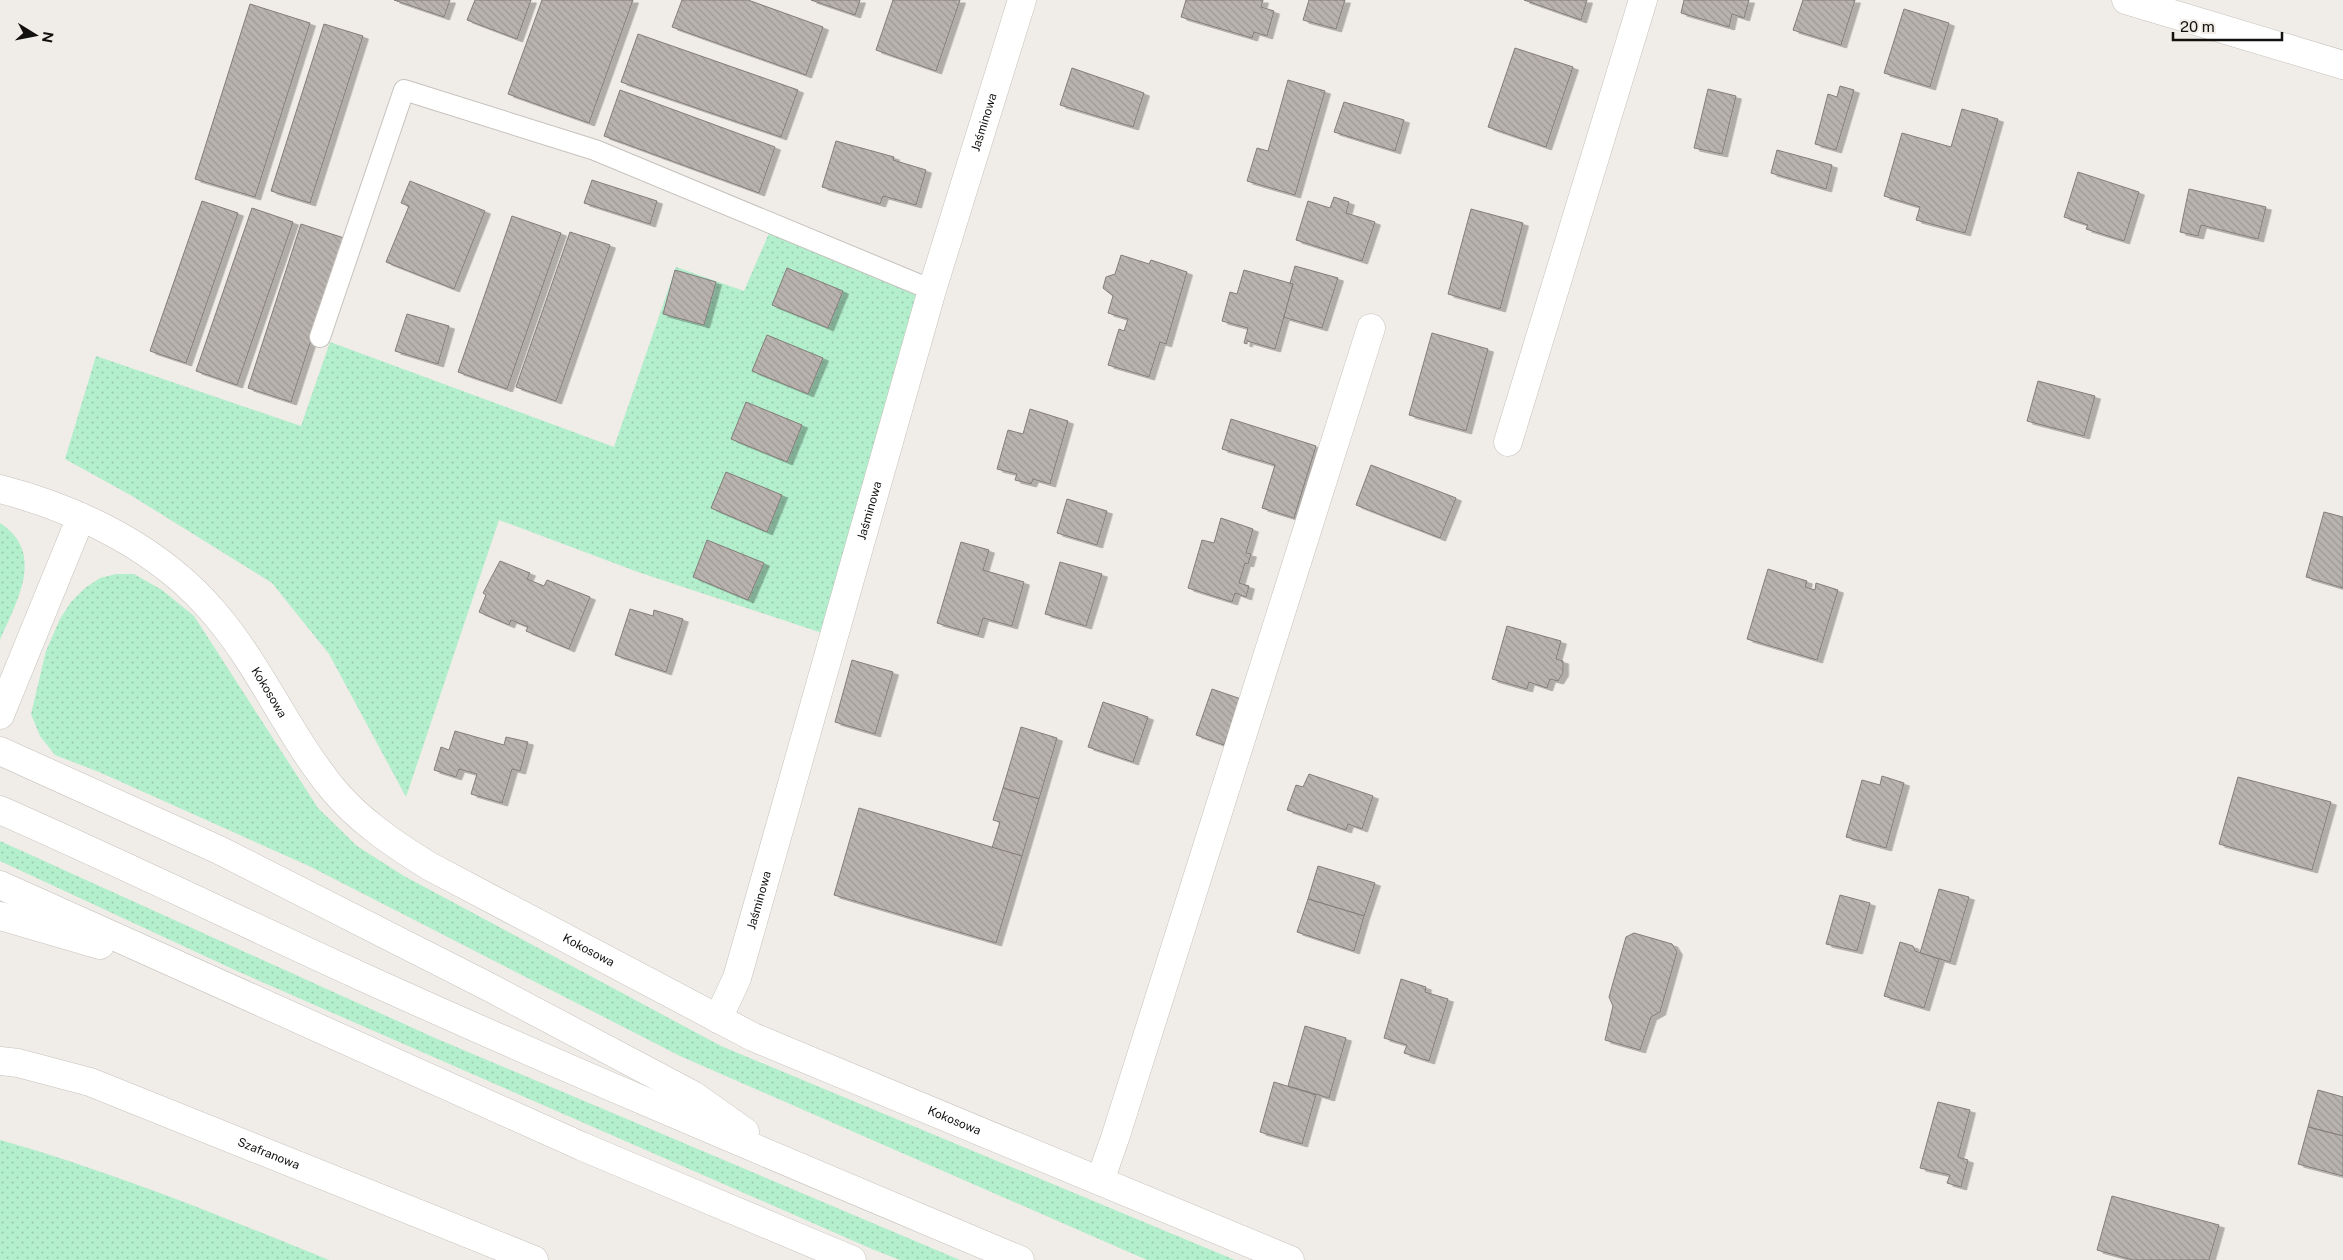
<svg xmlns="http://www.w3.org/2000/svg" width="2343" height="1260" font-family="'Public Sans',sans-serif">
	<style>
		.grass { fill: url(#grass-dots) }
		.building { fill: url(#building-back-hatch); stroke: #837d7a; filter: url(#shadow) }
		.lines { fill: none; stroke-linecap: round; stroke-linejoin: round }
		.lane-casing { stroke: #c6c2bd; stroke-width: 22 }
		.street-casing { stroke: #c6c2bd; stroke-width: 29 }
		.secondary-casing { stroke: #c6c2bd; stroke-width: 29 }
		.lane { stroke: #fff; stroke-width: 20 }
		.street { stroke: #fff; stroke-width: 28 }
		.secondary { stroke: #fff; stroke-width: 28 }
		.labels { text-anchor: middle; dominant-baseline: central; stroke-width: 5; stroke-linejoin: round; paint-order: stroke }
		.street-label { font-size: 12px; fill: #12110f; stroke: #f0ece7 }
	</style>
	<defs>
		<pattern id="grass-dots" width="8" height="8" patternUnits="userSpaceOnUse" patternTransform="scale(1.25)"><rect width="8" height="8" fill="#b3efcd"/><path d="M2 2h.1M6 6h.1" fill="none" stroke="#99ccaf" stroke-width="1.8" stroke-linecap="round"/></pattern>
		<pattern id="building-back-hatch" width="6" height="6" patternUnits="userSpaceOnUse" patternTransform="scale(1.25)"><rect width="6" height="6" fill="#b9b3af"/><path d="M-1 5l2 2M0 0l6 6M5-1l2 2" fill="none" stroke="#9e9995"/></pattern>
		<filter id="shadow"><feDropShadow dx="5.5" dy="3" stdDeviation="0" flood-color="#0004"/></filter>
	</defs>
	<rect width="100%" height="100%" fill="#f0ece7"/>
	<g class="grass">
		<polygon points="773,224 932,290 834,637 638,572 499,520 406,797 329,654 272,583 132,496 65,459 96,356 301,426 330,342 614,447 676,267 744,291"/>
		<path d="M 0,523 C 46,553 17,601 0,640 Z"/>
		<polygon points="116,574 134,574 162,590 194,616 318,808 357,846 404,876 721,1046 1235,1260 1147,1260 680,1056 309,866 99,772 55,755 40,736 31,714 46,651 60,619 71,602 85,588 100,578"/>
		<polygon points="0,841 435,1038 960,1260 900,1260 872,1249 237,971 0,861"/>
		<path d="M 0,1140 C 113,1172 221,1216 329,1260 L 0,1260 Z"/>
	</g>
	<g class="building">
		<polygon points="394,0 450,0 444,17"/>
		<polygon points="475,0 531,0 517,39 467,20"/>
		<polygon points="542,0 633,0 589,123 508,94"/>
		<polygon points="682,0 748,0 823,27 806,75 672,27"/>
		<polygon points="811,0 860,0 855,15"/>
		<polygon points="893,0 960,0 936,71 876,50"/>
		<polygon points="1186,0 1263,0 1261,7 1274,11 1267,36 1254,32 1252,38 1181,17"/>
		<polygon points="1309,0 1345,0 1336,29 1303,20"/>
		<polygon points="1524,0 1587,0 1581,20"/>
		<polygon points="1684,0 1749,0 1744,18 1732,14 1729,27 1681,13"/>
		<polygon points="1803,0 1855,0 1841,45 1793,30"/>
		<polygon points="250,4 310,23 255,197 195,179"/>
		<polygon points="1904,9 1949,23 1930,87 1884,73"/>
		<polygon points="324,24 363,36 310,203 271,191"/>
		<polygon points="638,34 798,90 781,137 621,82"/>
		<polygon points="1515,48 1573,67 1546,147 1488,127"/>
		<polygon points="1072,68 1144,93 1133,127 1060,105"/>
		<polygon points="1288,80 1325,91 1295,195 1247,181 1257,148 1268,151"/>
		<polygon points="1840,86 1854,90 1836,150 1815,144 1828,94 1837,97"/>
		<polygon points="1708,89 1736,96 1722,154 1694,148"/>
		<polygon points="620,90 775,147 759,193 604,136"/>
		<polygon points="1344,102 1404,120 1395,151 1334,132"/>
		<polygon points="1962,109 1998,119 1965,233 1916,220 1920,207 1884,196 1902,133 1951,147"/>
		<polygon points="836,141 894,157 893,160 926,170 916,205 883,196 880,204 822,187"/>
		<polygon points="1777,150 1832,165 1826,189 1771,173"/>
		<polygon points="2078,172 2139,192 2124,241 2086,229 2088,225 2064,217"/>
		<polygon points="592,180 657,201 650,224 584,203"/>
		<polygon points="410,181 485,211 454,289 386,262 409,206 401,203"/>
		<polygon points="2189,189 2266,207 2258,239 2201,225 2198,236 2180,232"/>
		<polygon points="1334,197 1349,202 1346,213 1375,222 1362,261 1296,240 1308,201 1330,208"/>
		<polygon points="202,201 238,213 186,363 150,351"/>
		<polygon points="252,208 293,222 237,385 196,371"/>
		<polygon points="1471,209 1523,223 1500,309 1448,294"/>
		<polygon points="512,216 561,233 507,389 458,372"/>
		<polygon points="301,224 344,238 291,402 248,388"/>
		<polygon points="570,232 610,245 556,401 516,387"/>
		<polygon points="1121,255 1149,264 1151,260 1187,272 1166,344 1160,342 1149,377 1108,365 1119,329 1124,331 1128,319 1108,313 1113,296 1103,288 1106,277 1115,274"/>
		<polygon points="1295,266 1338,278 1322,328 1283,317 1293,284 1290,283"/>
		<polygon points="787,268 843,291 828,328 772,305"/>
		<polygon points="675,270 716,282 704,325 663,314"/>
		<polygon points="1244,270 1293,284 1275,349 1247,341 1247,344 1244,343 1248,328 1222,321 1230,292 1237,294"/>
		<polygon points="407,314 449,326 438,364 395,351"/>
		<polygon points="1432,333 1488,349 1466,431 1409,415"/>
		<polygon points="767,335 823,358 808,394 752,371"/>
		<polygon points="2038,381 2095,396 2084,436 2027,421"/>
		<polygon points="746,402 802,425 787,462 731,439"/>
		<polygon points="1030,409 1068,421 1050,484 1033,479 1031,484 1015,480 1017,474 997,469 1008,430 1023,434"/>
		<polygon points="1231,419 1316,446 1294,518 1262,508 1275,465 1222,449"/>
		<polygon points="1371,465 1456,498 1440,538 1356,505"/>
		<polygon points="726,472 782,495 767,532 711,508"/>
		<polygon points="1067,499 1107,511 1097,545 1057,533"/>
		<polygon points="2324,512 2343,517 2343,588 2306,577"/>
		<polygon points="1221,518 1253,529 1246,553 1251,554 1248,564 1245,563 1239,583 1249,586 1246,597 1235,593 1232,602 1188,588 1202,540 1214,543"/>
		<polygon points="707,540 764,563 748,600 693,577"/>
		<polygon points="961,542 989,550 983,570 1024,582 1012,626 983,618 978,635 937,623"/>
		<polygon points="500,561 530,573 527,579 544,586 547,580 590,597 569,649 526,631 528,627 511,620 509,625 479,612 486,595 483,593"/>
		<polygon points="1060,562 1102,574 1086,626 1045,614"/>
		<polygon points="1768,569 1807,581 1805,587 1815,590 1816,583 1838,590 1817,660 1747,639"/>
		<polygon points="630,609 653,616 654,610 683,619 666,672 615,655"/>
		<polygon points="1507,626 1561,641 1556,659 1563,661 1563,673 1558,681 1550,679 1547,688 1529,682 1527,689 1492,679"/>
		<polygon points="852,660 893,672 875,734 835,722"/>
		<polygon points="1212,689 1241,699 1224,745 1196,735"/>
		<polygon points="1103,702 1148,717 1133,762 1088,747"/>
		<polygon points="1021,727 1057,738 1039,799 1003,788"/>
		<polygon points="455,731 504,745 506,737 528,742 520,771 512,769 502,803 471,794 477,774 459,769 456,777 434,770 441,747 449,750"/>
		<polygon points="1309,774 1373,796 1362,829 1348,824 1346,830 1287,810 1296,785 1303,787"/>
		<polygon points="1882,776 1904,783 1886,848 1846,837 1862,780 1880,785"/>
		<polygon points="2238,777 2331,802 2312,870 2219,844"/>
		<polygon points="1003,788 1039,799 1022,856 992,848 1000,822 993,820"/>
		<polygon points="859,808 1022,856 996,943 834,895"/>
		<polygon points="1318,866 1375,883 1364,916 1308,899"/>
		<polygon points="1939,889 1969,897 1950,962 1920,953"/>
		<polygon points="1840,895 1870,903 1857,951 1826,944"/>
		<polygon points="1308,899 1364,916 1354,951 1297,932"/>
		<polygon points="1634,933 1672,944 1677,952 1660,1012 1651,1017 1640,1050 1605,1040 1613,1006 1609,997 1626,937"/>
		<polygon points="1900,942 1913,946 1915,951 1939,959 1924,1008 1884,996"/>
		<polygon points="1401,979 1426,987 1425,992 1448,999 1429,1061 1404,1053 1407,1045 1384,1038"/>
		<polygon points="1305,1026 1346,1038 1329,1098 1288,1086"/>
		<polygon points="1274,1082 1316,1095 1302,1144 1260,1132"/>
		<polygon points="2318,1090 2343,1097 2343,1136 2308,1127"/>
		<polygon points="1938,1102 1970,1110 1958,1157 1968,1160 1961,1187 1947,1183 1950,1175 1920,1168"/>
		<polygon points="2308,1127 2343,1136 2343,1176 2298,1164"/>
		<polygon points="2112,1196 2219,1225 2209,1260 2133,1260 2097,1250"/>
	</g>
	<g class="lines">
		<g class="lane-casing">
			<polyline id="lane" points="320,337 404,90 595,150 932,290"/>
		</g>
		<g class="street-casing">
			<g id="street">
				<polyline points="2126,0 2343,65"/>
				<polyline points="1508,442 1643,0"/>
				<path id="s1" d="M 718,1019 L 737,978 L 932,290 L 1022,0"/>
				<path id="s2" d="M 0,1061 L 18,1063 L 90,1082 L 534,1260"/>
				<polyline points="1100,1181 1116,1135 1371,328"/>
			</g>
		</g>
		<g class="secondary-casing">
			<g id="secondary">
				<path id="s3" d="M 0,489 C 81,510 162,550 216,615 C 261,668 288,734 332,788 C 358,820 395,845 429,866 L 753,1037 L 1290,1260"/>
				<polyline points="0,715 81,517"/>
				<polyline points="0,751 219,850 489,987 693,1095 745,1132"/>
				<path d="M 0,810 C 123,864 244,923 367,979 C 583,1077 802,1168 1020,1260"/>
				<polyline points="0,885 581,1146 852,1260"/>
				<polyline points="0,916 100,945"/>
			</g>
		</g>
		<use href="#lane" class="lane"/>
		<use href="#street" class="street"/>
		<use href="#secondary" class="secondary"/>
	</g>
	<g class="labels">
		<g class="street-label">
			<text stroke="none"><textPath href="#s1" startOffset="936">Jaśminowa</textPath></text>
			<text stroke="none"><textPath href="#s1" startOffset="531">Jaśminowa</textPath></text>
			<text stroke="none"><textPath href="#s3" startOffset="348">Kokosowa</textPath></text>
			<text stroke="none"><textPath href="#s1" startOffset="126">Jaśminowa</textPath></text>
			<text stroke="none"><textPath href="#s3" startOffset="768">Kokosowa</textPath></text>
			<text stroke="none"><textPath href="#s3" startOffset="1172">Kokosowa</textPath></text>
			<text stroke="none"><textPath href="#s2" startOffset="285">Szafranowa</textPath></text>
		</g>
	</g>
	<g transform="translate(35 35) rotate(100)" stroke="#f0ece7" stroke-width="4" paint-order="stroke">
	<path d="M0-4L9 19L0 12L-9 19Z" fill="#12110f"/>
	<text y="-8" font-size="14" font-weight="bold" text-anchor="middle" fill="#12110f">N</text>
	</g>
	<path d="M2173 32v8h109v-8" fill="none" stroke="#12110f" stroke-width="2.5"/>
	<text x="2180" y="32" font-size="15" fill="#12110f" stroke="#f0ece7" stroke-width="4" paint-order="stroke">20 m</text>
</svg>
